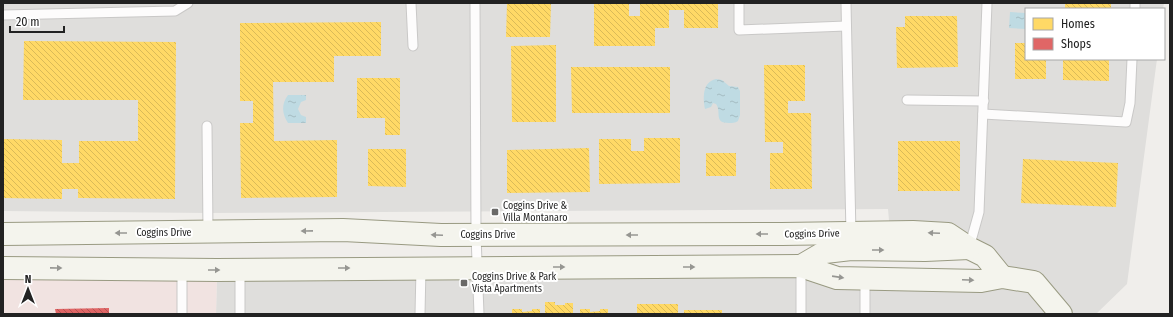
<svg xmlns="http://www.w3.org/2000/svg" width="1173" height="317" font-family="'Fira Sans Condensed',sans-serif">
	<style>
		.residential { fill: #dfdedc }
		.commercial { fill: #f1e3e1 }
		.water { fill: url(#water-ripples) }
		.homes { fill: url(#homes-back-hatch) }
		.shops { fill: url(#shops-back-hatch) }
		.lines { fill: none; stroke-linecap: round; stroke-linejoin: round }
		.lane-casing { stroke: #c9c8c7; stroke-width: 11 }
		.secondary-casing { stroke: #999a82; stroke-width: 24 }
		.lane { stroke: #fdfcfc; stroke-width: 9 }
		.secondary { stroke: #f4f4ed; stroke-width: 22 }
		.oneway { fill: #969692 }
		.poi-dot { fill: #6a6968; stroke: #fff; stroke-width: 1.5 }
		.labels { text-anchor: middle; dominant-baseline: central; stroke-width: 4; stroke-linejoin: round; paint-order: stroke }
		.poi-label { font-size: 10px; fill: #222; stroke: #fff; text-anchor: start }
		.street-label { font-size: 10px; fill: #222; stroke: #fff }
	</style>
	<defs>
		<pattern id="water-ripples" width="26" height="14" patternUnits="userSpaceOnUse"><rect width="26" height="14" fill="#bfdbe3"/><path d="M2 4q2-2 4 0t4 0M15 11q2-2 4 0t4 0" fill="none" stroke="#a4bcc2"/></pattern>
		<pattern id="homes-back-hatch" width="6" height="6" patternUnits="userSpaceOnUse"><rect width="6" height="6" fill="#ffd966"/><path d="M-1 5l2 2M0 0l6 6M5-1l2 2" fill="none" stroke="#daba58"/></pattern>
		<pattern id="shops-back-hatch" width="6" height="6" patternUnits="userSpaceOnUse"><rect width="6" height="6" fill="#e06666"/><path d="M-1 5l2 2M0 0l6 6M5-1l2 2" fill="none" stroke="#b55454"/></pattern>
	</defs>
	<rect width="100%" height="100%" fill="#f0eeeb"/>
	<polygon class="residential" points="3,3 1164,3 1163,9 1026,9 1026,59 1157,59 1127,284 1096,314 216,314 217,270 491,267 981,281 985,256 890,232 888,209 208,213 3,211"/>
	<polygon class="commercial" points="182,270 217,270 216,314 3,314 3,280"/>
	<g class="water">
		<polygon points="1010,12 1026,13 1026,29 1009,28"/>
		<path d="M 716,79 L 722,80 L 729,86 L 738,87 L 740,91 L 740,115 L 738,121 C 735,123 732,123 729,123 C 713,123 722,112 716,104 L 713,103 L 711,107 L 705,109 C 703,98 702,82 716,79 Z"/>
		<path d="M 288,95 L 306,95 L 306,100 L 301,102 L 298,109 L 301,115 L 306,117 L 306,123 L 288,123 C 282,114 281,104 288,95 Z"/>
	</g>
	<g class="homes">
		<polygon points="507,3 551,3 550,37 506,37"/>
		<polygon points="640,3 718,3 718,28 684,28 684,10 669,10 669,28 655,28 655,46 594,46 594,4 629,4 629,16 640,16"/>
		<rect x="1065" y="3" width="46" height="6"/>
		<polygon points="905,16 957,16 958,67 897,68 896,27 905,27"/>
		<polygon points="381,22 381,56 334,56 334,82 273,82 274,141 337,140 337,197 241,198 240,123 253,123 253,101 240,101 240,23"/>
		<polygon points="24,41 176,42 175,199 78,198 78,189 62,189 62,199 3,198 3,139 62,140 62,163 79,163 79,141 138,141 138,100 23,100"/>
		<polygon points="1015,43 1026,43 1026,59 1046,59 1046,79 1015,79"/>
		<polygon points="556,45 556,122 512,122 511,46"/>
		<polygon points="1063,59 1109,59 1109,81 1063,80"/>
		<polygon points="764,65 805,65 805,101 788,101 788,113 811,113 812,189 770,189 770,153 783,153 783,142 765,142"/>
		<polygon points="571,67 670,67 670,113 572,113"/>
		<polygon points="357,78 400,78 400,135 385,135 385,118 357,118"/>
		<polygon points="644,138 680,138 680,183 599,184 599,139 631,139 631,151 644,151"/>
		<rect x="898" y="141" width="62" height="50"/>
		<polygon points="589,148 590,192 507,193 507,150"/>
		<polygon points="368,149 406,149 406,187 368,186"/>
		<rect x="706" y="153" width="30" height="23"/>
		<polygon points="1023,159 1118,163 1116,207 1021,203"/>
		<polygon points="545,302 555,302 555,305 565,305 565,303 573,303 573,314 545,314"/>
		<rect x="637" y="304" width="41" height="10"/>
		<polygon points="512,309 522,309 522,312 532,311 532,309 540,309 540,314 512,314"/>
		<polygon points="580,309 590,309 590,312 600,311 600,309 608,309 608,314 580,314"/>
		<rect x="684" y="310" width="38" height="4"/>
	</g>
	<polygon class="shops" points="109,308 109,314 56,314 55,309"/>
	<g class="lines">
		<g class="lane-casing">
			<g id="lane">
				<polyline points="411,3 413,46"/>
				<polyline points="475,3 476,235 479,314"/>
				<polyline points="739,3 739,30 846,26"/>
				<polyline points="846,3 851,234"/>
				<polyline points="1135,9 1135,3"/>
				<polyline points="3,15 175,11 188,3"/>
				<polyline points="907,100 984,101"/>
				<polyline points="983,114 1126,122 1130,103 1132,59"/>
				<polyline points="207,126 208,233"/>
				<polyline points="969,248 979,212 987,3"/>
				<polyline points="801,266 801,314"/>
				<polyline points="865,279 865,314"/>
				<polyline points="182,314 182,270"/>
				<polyline points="240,314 240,269"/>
				<polyline points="420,314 421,268"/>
			</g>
		</g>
		<g class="secondary-casing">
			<g id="secondary">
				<polyline points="3,234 343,230 441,235 782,234 913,232 948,234 969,248 985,256 1002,277"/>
				<polyline points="801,266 825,252 851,249 925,250 969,248"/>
				<polyline points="3,268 217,270 801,266 837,278 981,281 1002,277 1034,282 1061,314"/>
			</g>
		</g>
		<use href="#lane" class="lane"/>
		<use href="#secondary" class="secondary"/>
	</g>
	<defs><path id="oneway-solid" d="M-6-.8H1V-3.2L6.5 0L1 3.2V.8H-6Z"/></defs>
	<g class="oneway">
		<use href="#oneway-solid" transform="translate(307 231) rotate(179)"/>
		<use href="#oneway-solid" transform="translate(121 233) rotate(180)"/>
		<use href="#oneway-solid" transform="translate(934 233) rotate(-177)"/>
		<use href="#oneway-solid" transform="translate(762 234) rotate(180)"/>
		<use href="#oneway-solid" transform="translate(437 235) rotate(-178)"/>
		<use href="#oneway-solid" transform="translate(632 235) rotate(180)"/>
		<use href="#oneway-solid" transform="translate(878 250)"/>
		<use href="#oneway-solid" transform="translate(559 267)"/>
		<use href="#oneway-solid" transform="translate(689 267)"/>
		<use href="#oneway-solid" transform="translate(56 268) rotate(1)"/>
		<use href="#oneway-solid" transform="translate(344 268)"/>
		<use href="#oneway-solid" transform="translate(214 270)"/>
		<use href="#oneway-solid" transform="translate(838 277) rotate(8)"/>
		<use href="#oneway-solid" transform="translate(968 280) rotate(3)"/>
	</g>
	<g class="poi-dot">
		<rect x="491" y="208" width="8" height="8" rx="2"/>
		<rect x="460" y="279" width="8" height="8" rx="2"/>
	</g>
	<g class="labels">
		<g class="poi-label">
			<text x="503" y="206">Coggins Drive &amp;<tspan x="503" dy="12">Villa Montanaro</tspan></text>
			<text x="472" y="277">Coggins Drive &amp; Park<tspan x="472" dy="12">Vista Apartments</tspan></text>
		</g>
		<g class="street-label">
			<text x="164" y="233">Coggins Drive</text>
			<text transform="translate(812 234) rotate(-1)">Coggins Drive</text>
			<text x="488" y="235">Coggins Drive</text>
		</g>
	</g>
	<rect width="1173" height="317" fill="none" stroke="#222222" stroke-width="8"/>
	<rect x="1025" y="8" width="140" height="52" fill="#ffffff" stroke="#a7a7a7"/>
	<rect x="1033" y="18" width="20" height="12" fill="#ffd966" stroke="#a7a7a7"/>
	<text x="1061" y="28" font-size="12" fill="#222222">Homes</text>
	<rect x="1033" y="38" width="20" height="12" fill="#e06666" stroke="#a7a7a7"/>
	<text x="1061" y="48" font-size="12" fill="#222222">Shops</text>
	<g transform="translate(28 289)" stroke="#ffffff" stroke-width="3" paint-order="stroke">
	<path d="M0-3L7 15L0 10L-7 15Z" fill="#222222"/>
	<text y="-6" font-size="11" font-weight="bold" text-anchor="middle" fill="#222222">N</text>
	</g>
	<path d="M10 26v6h54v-6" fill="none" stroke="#222222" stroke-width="2"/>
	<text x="16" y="26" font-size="12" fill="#222222" stroke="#ffffff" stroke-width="3" paint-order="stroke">20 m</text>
</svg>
